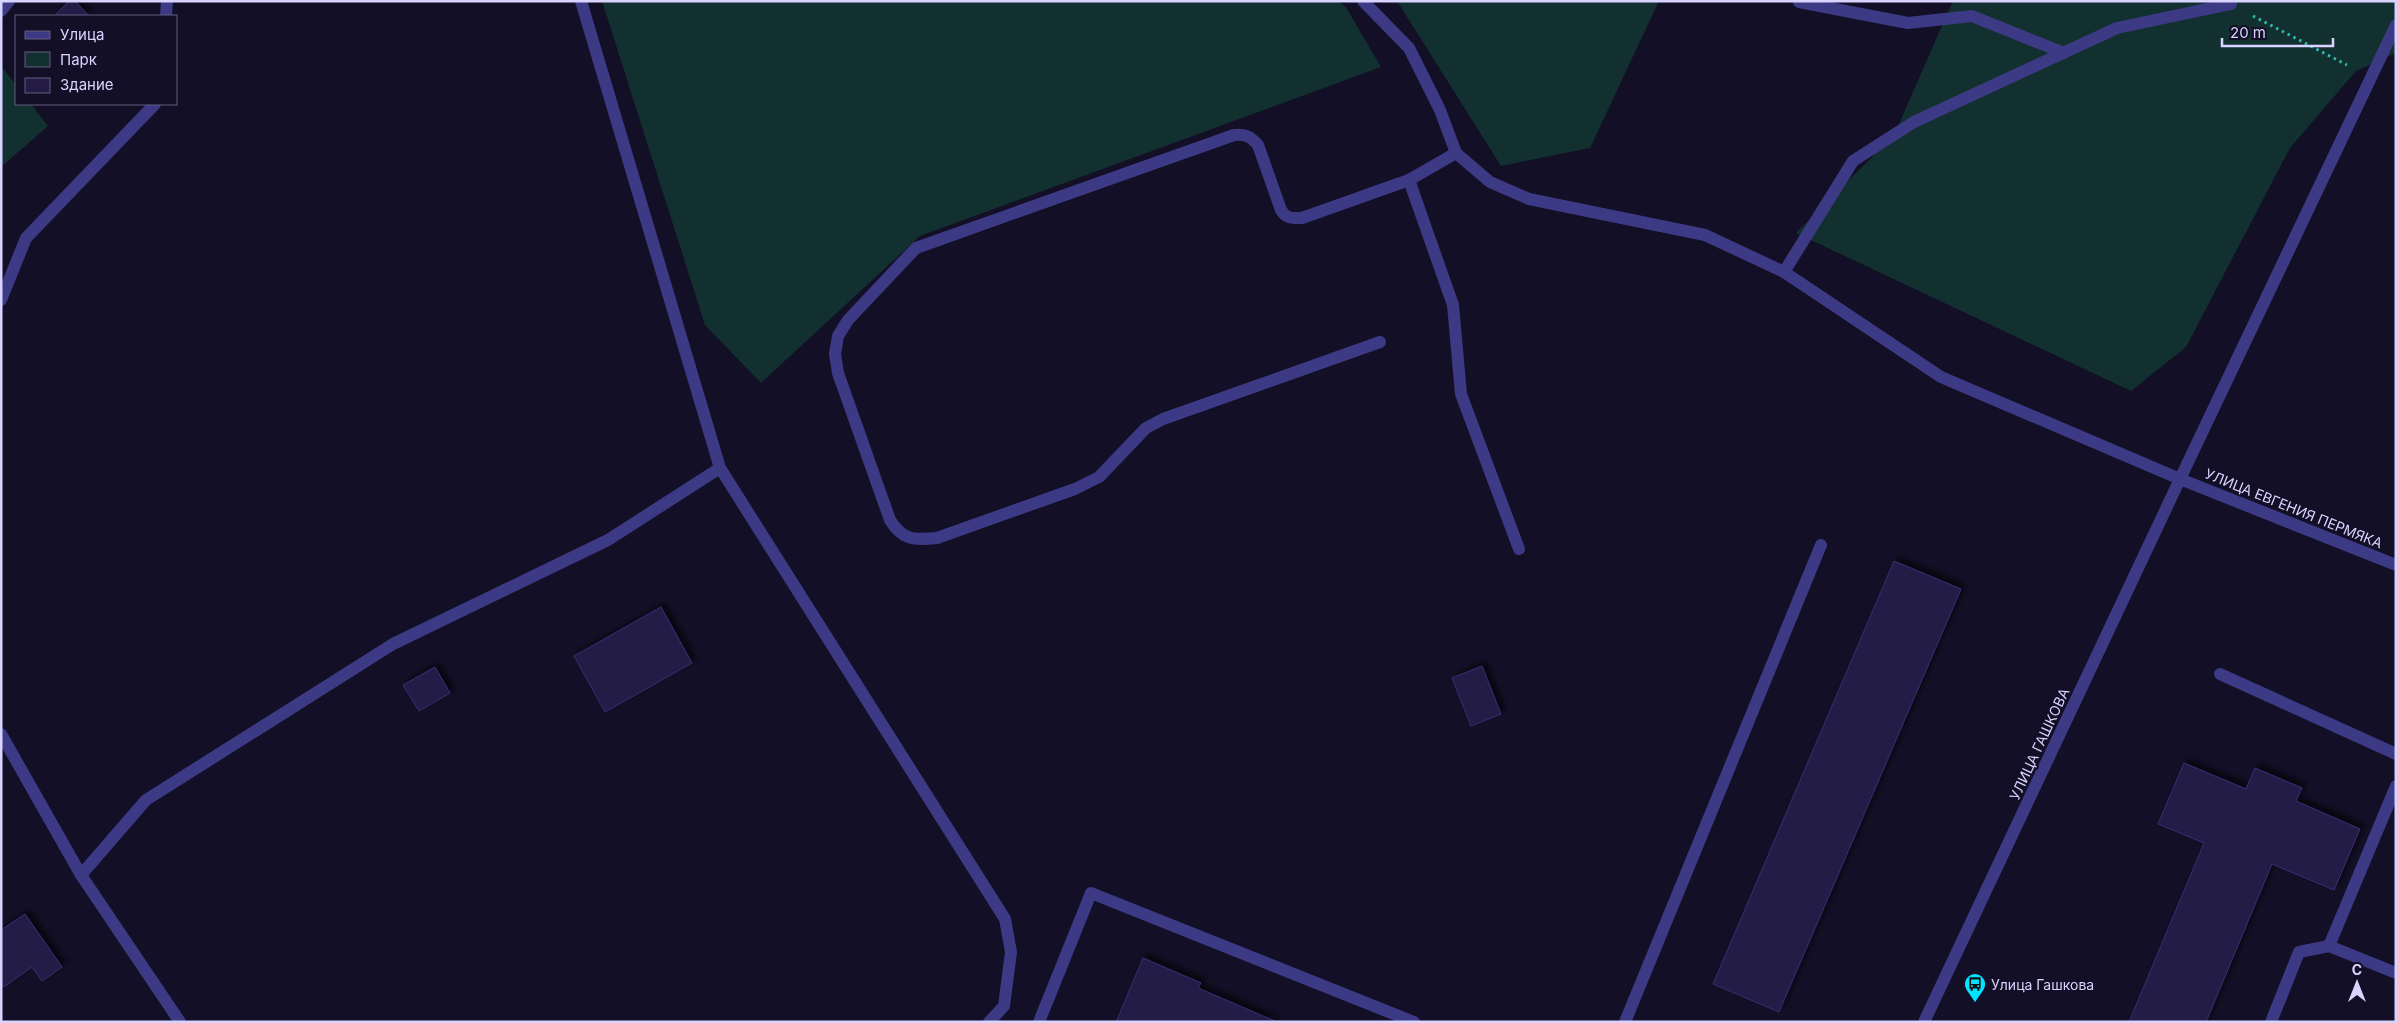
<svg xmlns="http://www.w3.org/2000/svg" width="2397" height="1023" font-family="Inter,sans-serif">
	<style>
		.green { fill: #12302f }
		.building { fill: #241b47; stroke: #3b2d73; filter: url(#shadow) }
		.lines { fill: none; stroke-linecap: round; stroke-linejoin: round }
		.path { stroke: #2fb8b0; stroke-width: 3; stroke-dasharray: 2.5 4; stroke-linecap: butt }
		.service { stroke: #3d3a85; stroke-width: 12 }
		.minor { stroke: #3d3a85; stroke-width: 12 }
		.labels { text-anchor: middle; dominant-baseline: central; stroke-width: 4; stroke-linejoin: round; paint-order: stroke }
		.street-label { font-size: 14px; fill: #d9d4ff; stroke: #130f26 }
		.poi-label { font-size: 14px; fill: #d9d4ff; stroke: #130f26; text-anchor: start }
	</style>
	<defs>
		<filter id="shadow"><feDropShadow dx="4.5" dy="-4.5" stdDeviation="2.5" flood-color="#0009"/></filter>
	</defs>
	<rect width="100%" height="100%" fill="#130f26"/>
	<g class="green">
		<polygon points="602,1 1338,1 1346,7 1381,67 920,236 761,383 705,325"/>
		<polygon points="1397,1 1659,1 1590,148 1501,166"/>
		<polygon points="1953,1 2396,1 2396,53 2356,71 2290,148 2186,347 2131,391 1796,233 1894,135"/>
		<polygon points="1,66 16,85 16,104 31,104 48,126 1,167"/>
	</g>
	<g class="building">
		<polygon points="69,1 75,1 89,16 54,16"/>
		<polygon points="1894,561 1961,589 1779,1012 1713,984"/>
		<polygon points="661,607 692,663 605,712 574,656"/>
		<polygon points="1482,666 1501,714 1471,726 1452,678"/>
		<polygon points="435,667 450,693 419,711 403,685"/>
		<polygon points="2184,763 2246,789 2255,768 2302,788 2296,801 2360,829 2334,890 2272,864 2206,1022 2129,1022 2204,843 2158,824"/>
		<polygon points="25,914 62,967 42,981 32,967 4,987 1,983 1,930"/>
		<polygon points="1143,958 1201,983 1198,988 1277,1022 1116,1022"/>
	</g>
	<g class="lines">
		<polyline class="path" points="2253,16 2347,65"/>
		<g class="service">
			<polyline points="581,1 720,468 1005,919 1011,952 1004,1006 989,1022"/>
			<polyline points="1799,2 1908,23 1972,16 2064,53"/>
			<polyline points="1,11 9,1"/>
			<polyline points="1409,180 1453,305 1461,394 1519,549"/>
			<polyline points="1784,272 1853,161 1914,122 2117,28 2231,4"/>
			<path d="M 1380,342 L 1163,419 L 1146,428 L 1099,477 L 1075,489 L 937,538 C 914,540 903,541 890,520 L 838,373 L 835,354 L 838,336 L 848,320 L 916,248 L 1234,135 C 1245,134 1250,136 1258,145 L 1281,210 C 1286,219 1293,218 1302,218 L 1409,180 L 1456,153"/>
			<polyline points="2180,479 2396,25"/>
			<polyline points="2220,674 2396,754"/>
			<polyline points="2329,946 2396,786"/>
			<polyline points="1039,1022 1091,893 1414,1022"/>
			<polyline points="1625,1022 1821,545"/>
			<polyline points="2271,1022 2299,952 2329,946 2396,973"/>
		</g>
		<g class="minor">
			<polyline points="1363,1 1409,48 1440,110 1456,153 1490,182 1529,199 1705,235 1784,272 1941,377 2180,479 2396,565"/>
			<polyline points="166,16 167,1"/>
			<polyline points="1,300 26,238 155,104"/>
			<polyline points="1,734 81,875 180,1022"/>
			<polyline points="81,875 146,800 393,644 608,540 720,468"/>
			<polyline points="1924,1022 2180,479"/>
		</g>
	</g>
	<defs>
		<g id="bus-pin" transform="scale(1.125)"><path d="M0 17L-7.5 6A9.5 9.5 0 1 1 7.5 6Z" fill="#00e5ff" stroke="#130f26"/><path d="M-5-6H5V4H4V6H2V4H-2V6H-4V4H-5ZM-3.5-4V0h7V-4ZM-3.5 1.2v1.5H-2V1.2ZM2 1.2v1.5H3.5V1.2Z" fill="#111"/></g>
	</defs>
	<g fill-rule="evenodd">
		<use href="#bus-pin" x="1975" y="984"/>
	</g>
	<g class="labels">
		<g class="street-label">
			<text transform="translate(2294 508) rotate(22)">УЛИЦА ЕВГЕНИЯ ПЕРМЯКА</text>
			<text transform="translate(2039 744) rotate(-65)">УЛИЦА ГАШКОВА</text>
		</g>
		<g class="poi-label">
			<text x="1991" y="984">Улица Гашкова</text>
		</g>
	</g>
	<rect width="2397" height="1023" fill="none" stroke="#d9d4ff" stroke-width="5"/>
	<rect x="15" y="15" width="162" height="90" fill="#130f26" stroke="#625e7d"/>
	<rect x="25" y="31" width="25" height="8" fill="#3d3a85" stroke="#625e7d"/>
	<text x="60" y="40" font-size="15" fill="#d9d4ff">Улица</text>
	<rect x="25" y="52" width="25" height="15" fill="#12302f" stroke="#625e7d"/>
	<text x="60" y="65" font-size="15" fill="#d9d4ff">Парк</text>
	<rect x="25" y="78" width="25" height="15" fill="#241b47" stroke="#625e7d"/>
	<text x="60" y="90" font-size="15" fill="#d9d4ff">Здание</text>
	<g transform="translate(2357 983)" stroke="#130f26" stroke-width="4" paint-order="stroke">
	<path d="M0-4L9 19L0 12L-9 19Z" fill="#d9d4ff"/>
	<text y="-8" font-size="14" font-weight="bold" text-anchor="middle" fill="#d9d4ff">С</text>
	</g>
	<path d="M2222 38v8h111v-8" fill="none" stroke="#d9d4ff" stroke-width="2.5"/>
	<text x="2230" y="38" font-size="15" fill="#d9d4ff" stroke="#130f26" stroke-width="4" paint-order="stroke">20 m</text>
</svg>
